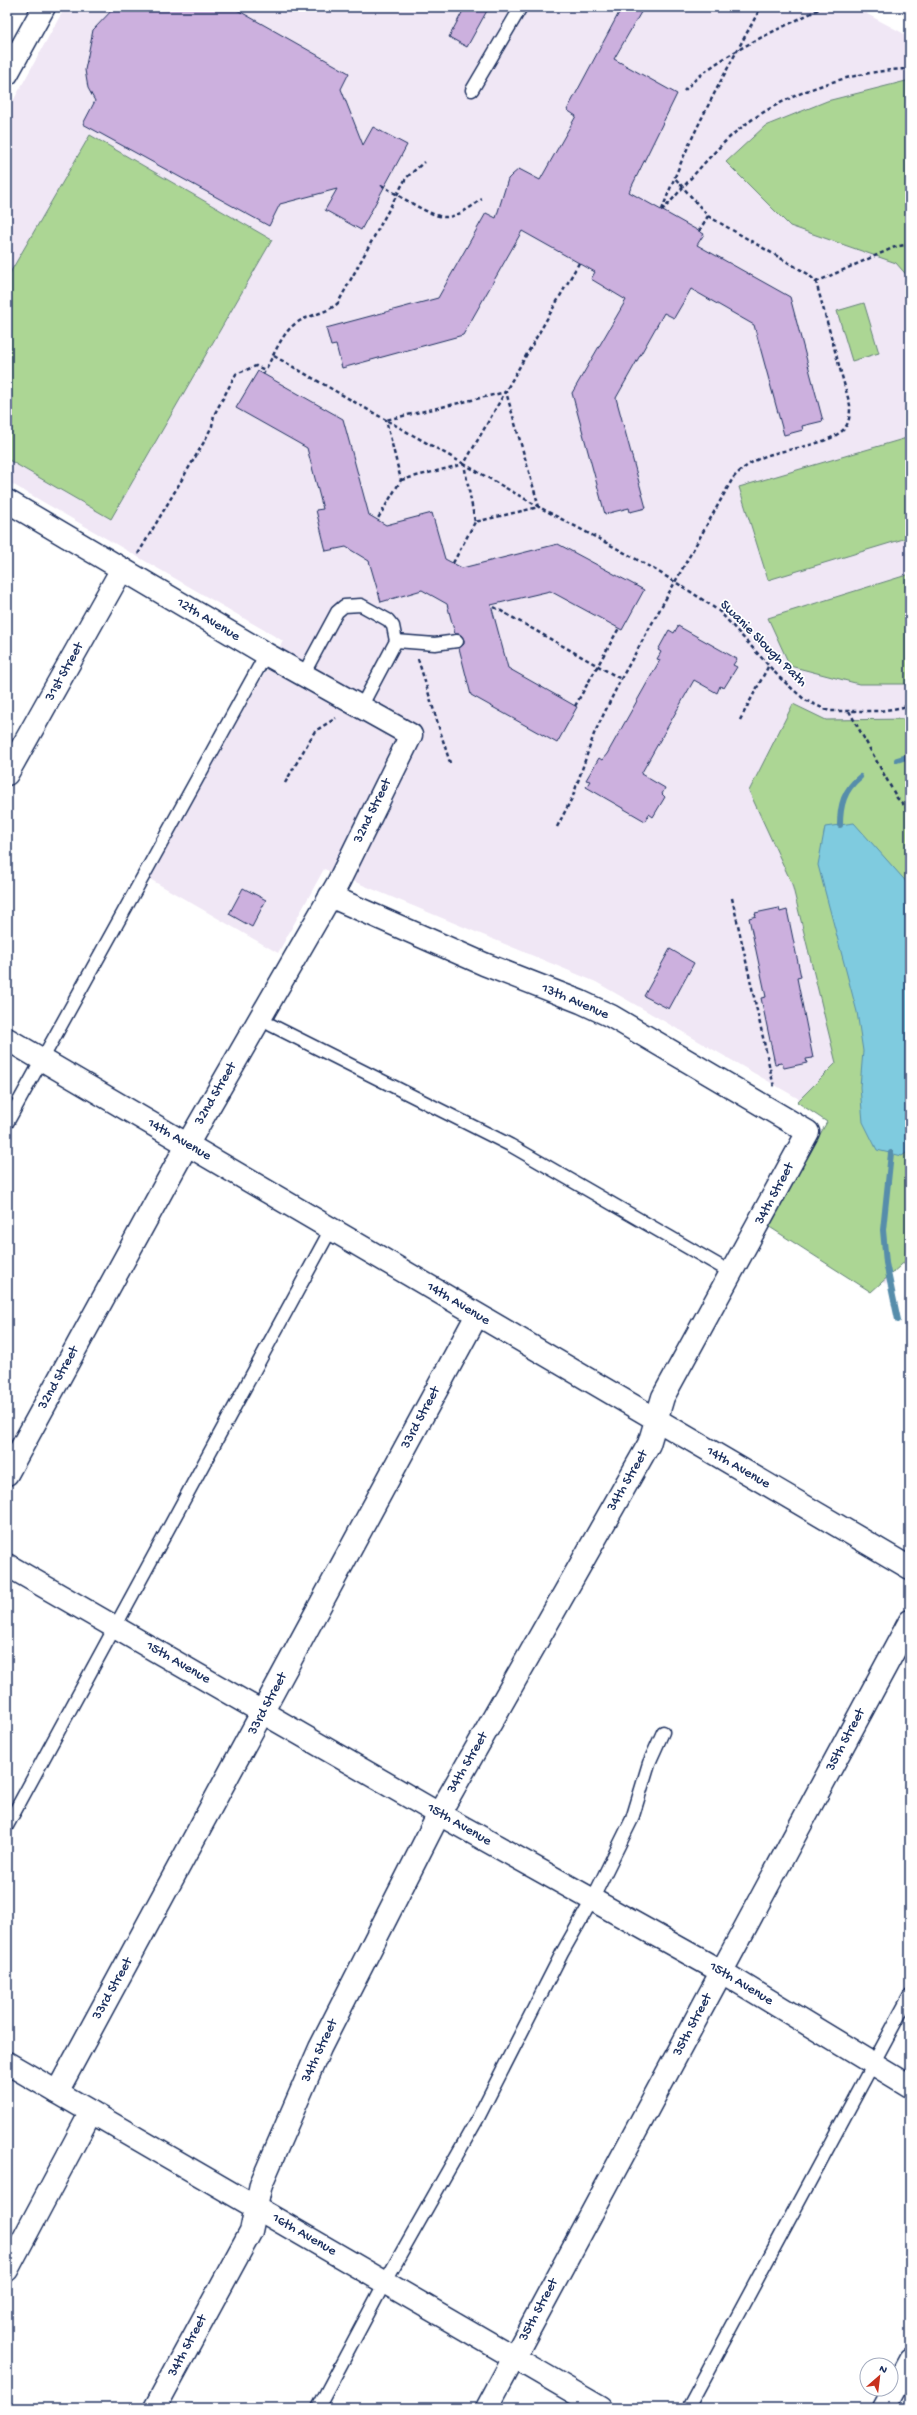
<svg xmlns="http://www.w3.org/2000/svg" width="917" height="2415" font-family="'Gochi Hand',sans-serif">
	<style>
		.built { fill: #f0e7f5 }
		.green { fill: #acd694; stroke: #648279 }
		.water { fill: #7fcbdf; stroke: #578dab }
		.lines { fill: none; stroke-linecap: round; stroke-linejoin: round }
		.stream { stroke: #578dab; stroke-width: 6 }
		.building { fill: #ccb0de; stroke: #1b2f5e }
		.service-casing { stroke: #1b2f5e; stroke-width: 15 }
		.minor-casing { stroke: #1b2f5e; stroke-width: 25 }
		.tertiary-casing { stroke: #1b2f5e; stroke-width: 25 }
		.path { stroke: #1b2f5e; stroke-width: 2.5; stroke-dasharray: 4 3; stroke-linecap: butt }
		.service { stroke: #fff; stroke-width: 12 }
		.minor { stroke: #fff; stroke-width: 22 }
		.tertiary { stroke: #fff; stroke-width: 22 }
		.labels { text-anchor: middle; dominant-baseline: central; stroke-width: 3.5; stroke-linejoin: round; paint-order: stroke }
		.street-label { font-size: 14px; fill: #1b2f5e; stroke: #fff }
	</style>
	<rect width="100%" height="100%" fill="#fff"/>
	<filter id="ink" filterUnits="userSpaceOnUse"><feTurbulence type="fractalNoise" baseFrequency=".025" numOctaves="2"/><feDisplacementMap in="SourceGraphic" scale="8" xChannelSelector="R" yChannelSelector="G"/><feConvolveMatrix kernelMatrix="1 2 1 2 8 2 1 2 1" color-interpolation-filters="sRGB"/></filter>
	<g filter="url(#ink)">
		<polygon class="built" points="65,7 871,7 867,14 910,37 910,1240 886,1284 775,1220 832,1118 596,982 324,869 278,953 148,878 283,641 7,481 7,112"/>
		<g class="green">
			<polygon points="906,81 910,81 910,279 896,263 790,226 726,162 765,126 827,101"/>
			<polygon points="90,135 272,240 111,519 7,459 7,278"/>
			<polygon points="864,303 879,353 852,361 837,311"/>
			<polygon points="910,437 910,537 768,580 739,487"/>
			<polygon points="910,574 910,684 859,684 790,666 768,618"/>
			<polygon points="793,704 826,720 910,719 910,1257 871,1292 768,1226 827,1122 797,1102 836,1063 792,884 749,791"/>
		</g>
		<polygon class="water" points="854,823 910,886 910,1150 902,1156 877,1150 863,1122 860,1087 863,1051 857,1012 818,865 825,827"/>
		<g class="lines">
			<g class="stream">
				<polyline points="897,760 910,756"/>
				<path d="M 840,825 C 840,805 844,790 860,777"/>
				<polyline points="891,1153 883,1230 886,1263 898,1320"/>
			</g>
		</g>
		<g class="building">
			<polygon points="115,7 232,7 349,73 341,89 363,145 373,127 407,145 361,230 325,210 337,189 280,204 269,226 83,124 95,101 88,88 85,70 93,30"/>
			<polygon points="465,7 489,7 467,47 449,37"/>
			<polygon points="622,7 644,7 614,59 677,94 629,192 704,234 697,245 790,297 823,421 802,426 803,430 784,435 754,325 691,289 674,318 664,313 616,398 646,508 630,512 629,508 605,514 572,393 626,300 591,279 595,272 522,231 463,335 342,368 336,345 331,346 326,328 438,298 486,213 496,218 508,179 512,175 519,169 540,180 576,116 567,110"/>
			<polygon points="258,371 343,419 369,515 386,525 432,513 445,559 462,568 558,544 644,590 622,630 550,591 491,605 508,668 577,707 557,743 471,695 459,648 464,644 464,640 460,634 455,634 447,604 422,590 381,602 369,561 346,547 326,551 316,510 323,509 307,448 236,408"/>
			<polygon points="678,626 737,659 733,665 737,667 724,688 720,686 717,693 694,680 641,774 665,788 662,794 665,797 653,817 649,814 645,821 586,787 590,781 586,780 599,758 602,760 607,754 660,660 657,659 661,652 658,650 669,630 674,633"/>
			<polygon points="243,888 266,900 252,927 229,914"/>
			<polygon points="779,908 780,912 787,910 801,977 797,978 813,1058 806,1059 807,1063 784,1068 782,1063 775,1064 761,998 766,997 749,918 756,916 755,913"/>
			<polygon points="670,949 694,963 669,1009 644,996"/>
		</g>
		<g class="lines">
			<g class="service-casing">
				<g id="service">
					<polyline points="472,90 521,7"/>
					<polyline points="396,641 435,644 457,641"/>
					<polyline points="303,675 337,612 344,606 361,605 388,620 393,626 396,641 361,707"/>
					<polyline points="271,1025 510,1145 732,1273"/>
					<polyline points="7,1123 266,654"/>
					<polyline points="7,1826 331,1229"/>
					<polyline points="318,2408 385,2282 479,2116 562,1953 592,1900 632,1819 649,1763 663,1732"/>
					<polyline points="688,2408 910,1995"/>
				</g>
			</g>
			<g class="minor-casing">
				<g id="minor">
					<polyline points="7,501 266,654 411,735 338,883 187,1145 7,1474"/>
					<polyline points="7,774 122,569"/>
					<polyline points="7,1565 439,1814 722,1972 910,2086"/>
					<polyline points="7,2063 601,2408"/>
					<polyline points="57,2092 477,1315"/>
					<polyline points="7,2270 91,2112"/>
					<polyline points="155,2408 251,2231 261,2184 320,2048 439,1814 649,1444 663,1397 808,1132 611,1016 581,1002 484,964 330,896"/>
					<polyline points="487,2408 910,1621"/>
					<polyline points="884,2408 910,2360"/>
				</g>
			</g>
			<g class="tertiary-casing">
				<g id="tertiary">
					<polyline points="7,74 44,7"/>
					<polyline points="7,1039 910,1568"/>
				</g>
			</g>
			<g class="path">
				<path d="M 684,91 C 717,54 779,30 823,7"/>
				<path d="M 381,185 C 394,192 433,219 447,217 C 460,216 472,206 482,199"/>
				<path d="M 662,210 C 688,138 725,73 761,7"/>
				<path d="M 662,211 C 685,186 706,159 730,137 C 775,96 850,70 910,69"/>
				<polyline points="699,231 708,216"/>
				<polyline points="816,282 895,247 910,244"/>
				<polyline points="274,356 386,420 401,480 377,520"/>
				<path d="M 263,374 C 273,358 282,331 298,322 C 311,314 326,314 338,303 L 406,178 L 424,162"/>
				<path d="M 464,464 L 386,420 L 506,392 L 539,507 C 600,540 664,571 720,612 L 780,678 L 805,700 L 829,711 L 880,711 L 910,706"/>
				<polyline points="401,480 464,464 475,522 539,507 464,464 579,263"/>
				<polyline points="138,554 204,442 212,426 214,415 236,374 256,366 265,370"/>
				<polyline points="453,563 475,522"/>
				<polyline points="494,607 621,679"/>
				<polyline points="418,659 450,763"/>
				<polyline points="575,706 619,628"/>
				<polyline points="849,711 897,798 910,811"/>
				<polyline points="740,720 769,665"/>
				<polyline points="285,783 315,731 336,718"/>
				<path d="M 557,827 L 573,796 L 594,734 L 621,679 L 733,478 C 743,467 757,458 772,454 C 792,448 830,444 844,429 C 850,422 850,413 850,405 L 816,282 L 808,274 L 708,216 L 674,177"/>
				<polyline points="732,898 774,1087"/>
			</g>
			<use href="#service" class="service"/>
			<use href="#minor" class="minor"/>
			<use href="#tertiary" class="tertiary"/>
		</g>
	</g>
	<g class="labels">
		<g class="street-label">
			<text transform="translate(208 620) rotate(31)">12th Avenue</text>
			<text transform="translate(763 644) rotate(45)">Swanie Slough Path</text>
			<text transform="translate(65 672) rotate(-61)">31st Street</text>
			<text transform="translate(373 811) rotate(-64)">32nd Street</text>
			<text transform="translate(575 1002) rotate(23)">13th Avenue</text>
			<text transform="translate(216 1094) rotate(-60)">32nd Street</text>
			<text transform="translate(179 1140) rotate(30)">14th Avenue</text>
			<text transform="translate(775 1194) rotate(-62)">34th Street</text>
			<text transform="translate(458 1304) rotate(31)">14th Avenue</text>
			<text transform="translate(59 1378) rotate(-61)">32nd Street</text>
			<text transform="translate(421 1418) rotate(-62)">33rd Street</text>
			<text transform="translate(738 1468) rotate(30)">14th Avenue</text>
			<text transform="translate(628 1481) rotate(-60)">34th Street</text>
			<text transform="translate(178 1663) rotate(30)">15th Avenue</text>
			<text transform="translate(268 1704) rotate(-62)">33rd Street</text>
			<text transform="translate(846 1740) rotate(-62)">35th Street</text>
			<text transform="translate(468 1763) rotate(-60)">34th Street</text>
			<text transform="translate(459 1825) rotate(30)">15th Avenue</text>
			<text transform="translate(741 1984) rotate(31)">15th Avenue</text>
			<text transform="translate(113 1989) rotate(-61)">33rd Street</text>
			<text transform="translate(693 2025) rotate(-62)">35th Street</text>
			<text transform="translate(320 2051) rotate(-65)">34th Street</text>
			<text transform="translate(304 2235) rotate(30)">16th Avenue</text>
			<text transform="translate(539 2310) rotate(-62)">35th Street</text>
			<text transform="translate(188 2346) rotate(-62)">34th Street</text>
		</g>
	</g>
	<rect width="917" height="2415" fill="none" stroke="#fff" stroke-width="24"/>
	<rect x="12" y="12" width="893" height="2391" fill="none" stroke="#1b2f5e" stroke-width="1.5" filter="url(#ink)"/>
	<g transform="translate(879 2377) rotate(28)"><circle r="19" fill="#ffffff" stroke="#a4acbf"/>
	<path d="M0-3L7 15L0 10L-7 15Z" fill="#c8321e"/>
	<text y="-6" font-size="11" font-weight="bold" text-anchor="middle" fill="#1b2f5e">N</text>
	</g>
</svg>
